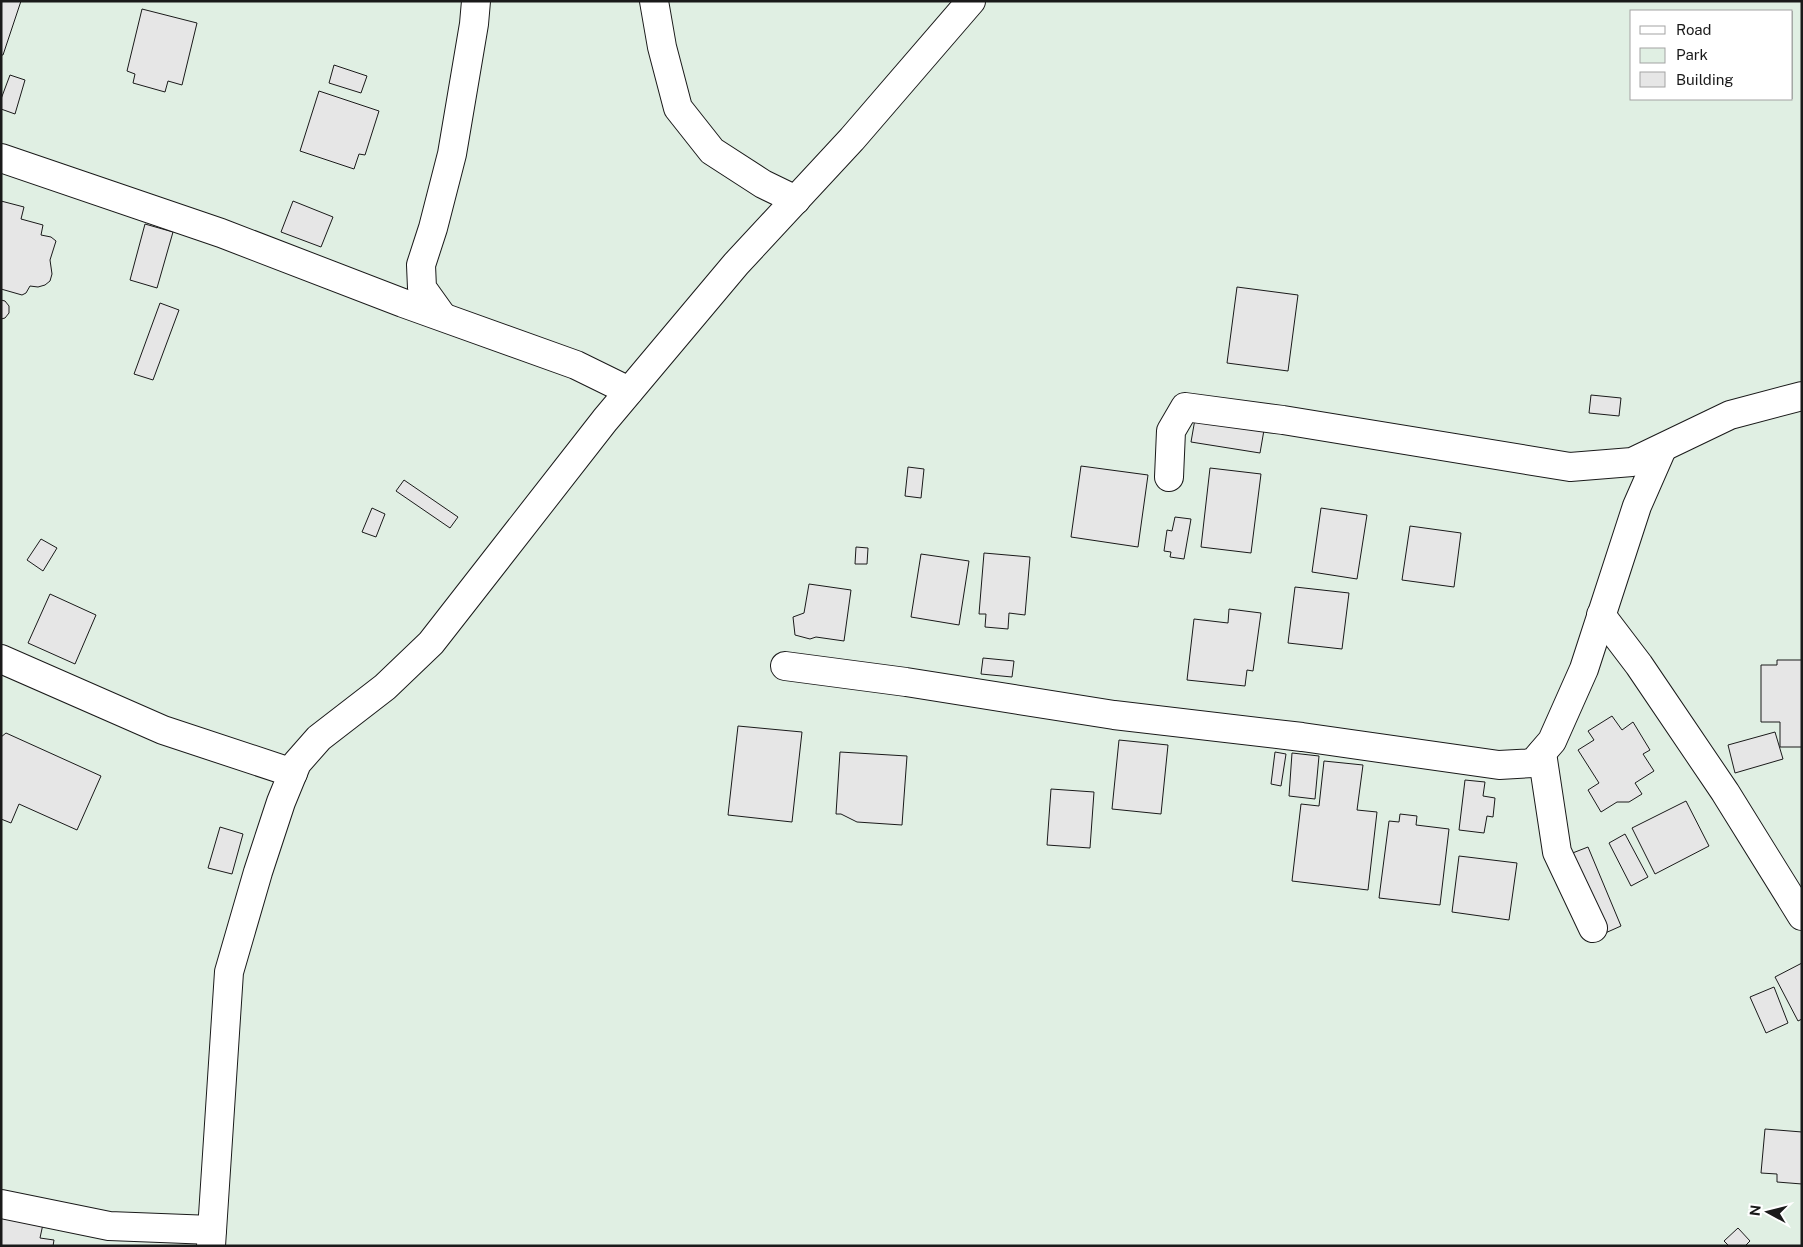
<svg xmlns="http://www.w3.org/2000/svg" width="1803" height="1247" font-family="'Public Sans',sans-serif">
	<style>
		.green { fill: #e0efe3; stroke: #6a6a6a; fill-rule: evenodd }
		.building { fill: #e6e6e6; stroke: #1a1a1a }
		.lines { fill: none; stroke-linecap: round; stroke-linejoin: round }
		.minor-casing { stroke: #1a1a1a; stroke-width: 30 }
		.tertiary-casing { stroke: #1a1a1a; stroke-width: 30 }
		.minor { stroke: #fff; stroke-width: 28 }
		.tertiary { stroke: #fff; stroke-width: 28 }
	</style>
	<rect width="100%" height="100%" fill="#fff"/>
	<path class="green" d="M 1,1 L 1802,1 L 1802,1246 L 1,1246 ZM 1632,11 L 1792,11 L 1792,99 L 1632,99 Z"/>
	<g class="building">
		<polygon points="1,1 21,1 3,55 1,55"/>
		<polygon points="142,9 197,23 182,85 168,81 165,92 133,83 135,74 127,71"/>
		<polygon points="334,65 367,76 361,93 329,83"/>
		<polygon points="10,75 25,80 15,114 1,109 1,99"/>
		<polygon points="319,91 379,111 365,155 359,154 354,169 300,151"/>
		<polygon points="1,201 24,207 21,219 43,225 41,235 51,237 56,241 50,260 52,274 50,281 45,285 38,287 30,286 26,293 22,295 1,289"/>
		<polygon points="293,201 333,217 321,247 281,232"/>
		<polygon points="145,224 173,232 157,288 130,280"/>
		<polygon points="1237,287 1298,295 1288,371 1227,363"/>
		<polygon points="1,300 5,301 9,306 9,313 5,318 1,319"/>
		<polygon points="160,303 179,310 153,380 134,374"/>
		<polygon points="1591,395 1621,398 1619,416 1589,413"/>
		<polygon points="1195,419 1264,430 1260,453 1191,442"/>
		<polygon points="1081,466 1148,475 1138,547 1071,537"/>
		<polygon points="908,467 924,469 921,498 905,496"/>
		<polygon points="1210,468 1261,474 1251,553 1201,547"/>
		<polygon points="404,480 458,517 450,528 396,491"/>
		<polygon points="372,508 385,514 376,537 362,532"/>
		<polygon points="1321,508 1367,515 1357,579 1312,572"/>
		<polygon points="1175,517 1191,519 1184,559 1170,557 1171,552 1164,551 1167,530 1172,531"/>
		<polygon points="1410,526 1461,533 1454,587 1402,580"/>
		<polygon points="41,539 57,548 43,571 27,560"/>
		<polygon points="856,547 868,548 867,564 855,564"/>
		<polygon points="984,553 1030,557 1025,615 1009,613 1008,629 985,627 986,614 979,614"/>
		<polygon points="921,554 969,561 959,625 911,617"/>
		<polygon points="809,584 851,590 844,641 816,637 810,639 795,635 793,617 804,613"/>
		<polygon points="1295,587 1349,593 1342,649 1288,643"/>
		<polygon points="50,594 96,615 75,664 28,643"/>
		<polygon points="1229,609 1261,613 1253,671 1247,670 1245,686 1187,680 1194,619 1228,623"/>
		<polygon points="983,658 1014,661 1012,677 981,674"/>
		<polygon points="1777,660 1802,660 1802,747 1780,747 1780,722 1761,722 1761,665 1777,665"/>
		<polygon points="1612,716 1622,730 1633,722 1650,750 1643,754 1654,771 1635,783 1642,794 1629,802 1617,802 1601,812 1588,790 1599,783 1578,750 1594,740 1588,731"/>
		<polygon points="738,726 802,732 792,822 728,815"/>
		<polygon points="1775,732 1783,759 1735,773 1728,745"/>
		<polygon points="6,733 101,776 77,830 19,804 11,823 1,819 1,737"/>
		<polygon points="1119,740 1168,745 1161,814 1112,809"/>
		<polygon points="840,752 907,756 902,825 857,822 841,814 836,814"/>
		<polygon points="1275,752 1286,754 1281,786 1271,784"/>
		<polygon points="1292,753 1319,756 1315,799 1289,796"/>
		<polygon points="1324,761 1363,765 1357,810 1377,812 1368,890 1292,881 1301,804 1319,806"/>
		<polygon points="1465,780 1485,782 1483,796 1495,798 1493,817 1487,816 1484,833 1459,830"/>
		<polygon points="1051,789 1094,792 1090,848 1047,845"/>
		<polygon points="1686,801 1709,846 1655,874 1632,828"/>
		<polygon points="1400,814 1417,816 1416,825 1449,829 1440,905 1379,898 1389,821 1399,822"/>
		<polygon points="220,827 243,834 232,874 208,868"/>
		<polygon points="1625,834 1648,877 1631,886 1609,843"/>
		<polygon points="1588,847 1621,926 1603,934 1570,854"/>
		<polygon points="1459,856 1517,863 1509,920 1452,912"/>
		<polygon points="1802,963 1802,1019 1798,1021 1775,977"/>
		<polygon points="1774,987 1788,1023 1766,1033 1750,997"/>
		<polygon points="1765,1129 1802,1132 1802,1184 1777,1182 1777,1174 1761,1173"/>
		<polygon points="1,1217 43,1224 40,1238 54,1240 53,1246 1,1246"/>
		<polygon points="1738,1228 1750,1241 1745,1246 1729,1246 1724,1241"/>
	</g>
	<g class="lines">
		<g class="minor-casing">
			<g id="minor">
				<polyline points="654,1 662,47 678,108 712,151 763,184 796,200"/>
				<polyline points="1,158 221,233 403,303 576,365 629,391"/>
				<polyline points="442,316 422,288 421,265 433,228 452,154 474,24 476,1"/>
				<polyline points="1169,477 1171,431 1185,407 1283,420 1570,467 1632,462 1730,415 1802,396"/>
				<polyline points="1601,615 1639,665 1725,792 1802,916"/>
				<polyline points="1,659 163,730 293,773"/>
				<polyline points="785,666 906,682 1114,715 1302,737 1499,765 1533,763 1552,741 1584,669 1637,506 1662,449"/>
				<polyline points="1542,753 1557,852 1593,928"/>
				<polyline points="1,1204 109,1226 212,1230"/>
			</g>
		</g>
		<g class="tertiary-casing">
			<polyline id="tertiary" points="211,1246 229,972 258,872 281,802 297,763 319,738 385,687 431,643 605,420 736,264 852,139 971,1"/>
		</g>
		<use href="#minor" class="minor"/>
		<use href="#tertiary" class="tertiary"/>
	</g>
	<rect width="1803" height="1247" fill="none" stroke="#1a1a1a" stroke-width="5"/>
	<rect x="1630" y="10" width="162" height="90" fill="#ffffff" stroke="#a3a3a3"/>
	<rect x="1640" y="26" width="25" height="8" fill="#ffffff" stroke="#a3a3a3"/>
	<text x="1676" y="35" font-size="15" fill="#1a1a1a">Road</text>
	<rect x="1640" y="48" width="25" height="15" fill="#e0efe3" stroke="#a3a3a3"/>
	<text x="1676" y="60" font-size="15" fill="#1a1a1a">Park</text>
	<rect x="1640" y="72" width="25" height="15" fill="#e6e6e6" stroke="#a3a3a3"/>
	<text x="1676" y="85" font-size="15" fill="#1a1a1a">Building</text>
	<g transform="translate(1768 1212) rotate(277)" stroke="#ffffff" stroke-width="4" paint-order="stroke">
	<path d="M0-4L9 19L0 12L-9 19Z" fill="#1a1a1a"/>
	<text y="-8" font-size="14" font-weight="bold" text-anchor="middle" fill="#1a1a1a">N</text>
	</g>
</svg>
